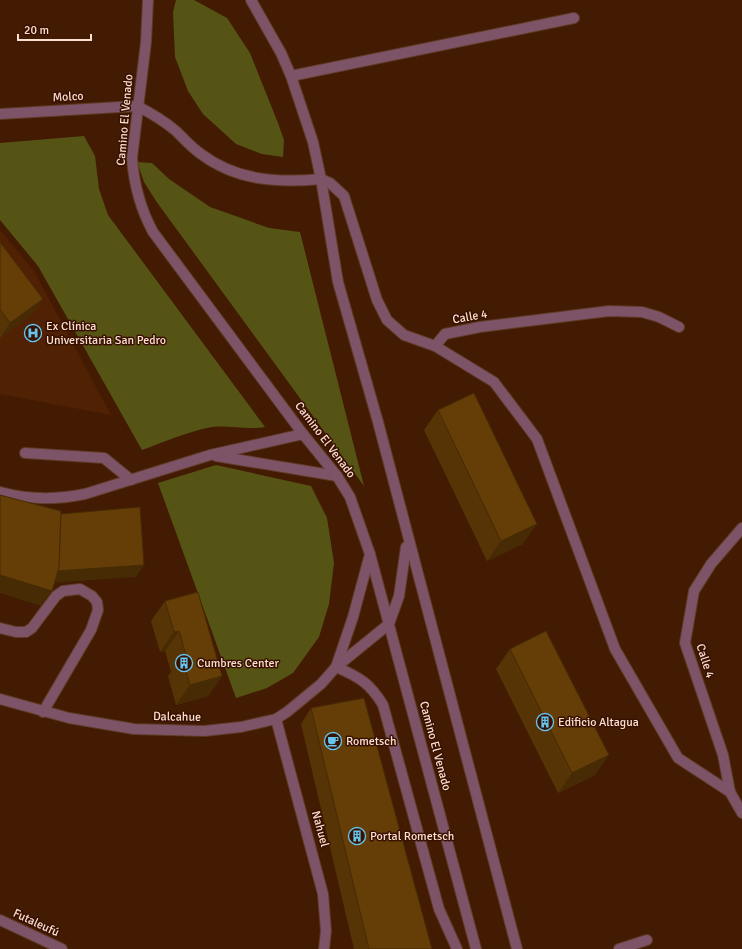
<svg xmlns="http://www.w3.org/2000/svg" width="742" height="949" font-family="Signika,sans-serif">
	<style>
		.built { fill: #502103 }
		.green { fill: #565414 }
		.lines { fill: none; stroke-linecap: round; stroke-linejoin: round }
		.service-casing { stroke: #603a24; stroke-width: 12 }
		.minor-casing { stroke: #603a24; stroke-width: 12 }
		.tertiary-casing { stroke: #603a24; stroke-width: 12 }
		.service { stroke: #7c5367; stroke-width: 10 }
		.minor { stroke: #7c5367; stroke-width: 10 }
		.tertiary { stroke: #7c5367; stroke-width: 10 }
		.wall { fill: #563406 }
		.shaded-wall { fill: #462b05 }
		.building { fill: #643d07; stroke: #462b05 }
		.labels { text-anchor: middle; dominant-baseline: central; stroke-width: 3; stroke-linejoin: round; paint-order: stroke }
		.street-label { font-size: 12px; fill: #fbdfd1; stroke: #381100 }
		.poi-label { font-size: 12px; fill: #fbdfd1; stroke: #381100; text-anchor: start }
	</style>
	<rect width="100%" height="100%" fill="#431b03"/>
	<polygon class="built" points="0,230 34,271 111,415 0,394"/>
	<g class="green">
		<polygon points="176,0 194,0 227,18 250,53 278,123 284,140 283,157 262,154 236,144 203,114 188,91 175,57 173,12"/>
		<path d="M 84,136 L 95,156 L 99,189 L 108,215 L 265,427 C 247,430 230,425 212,427 C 189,431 164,442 142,450 L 38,266 L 0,220 L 0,143 Z"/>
		<polygon points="137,162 152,163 169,179 210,207 269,228 300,232 364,486 156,201 144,182"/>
		<polygon points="216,465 311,486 327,518 334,563 329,604 319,637 293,673 267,688 236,698 158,483"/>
	</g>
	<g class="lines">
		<g class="service-casing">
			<g id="service">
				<polyline points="25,453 104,458 131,480"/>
				<polyline points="216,456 337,476"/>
				<path d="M 0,492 C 29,500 56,500 85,494 L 210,455 L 303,434"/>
				<polyline points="0,628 16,632 26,632 32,628 56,596 63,591 80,589 92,596 97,602 98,610 91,630 43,712"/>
				<path d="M 336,667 C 359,677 370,683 383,705 L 439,909 L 457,949"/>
				<polyline points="619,949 647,940"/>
			</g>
		</g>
		<g class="minor-casing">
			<g id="minor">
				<polyline points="291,76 574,18"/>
				<polyline points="0,114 137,106"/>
				<polyline points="321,179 330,183 344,196 377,300 387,320 404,335 435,346 494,382 537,439 615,649 678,758 730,792 742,813"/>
				<polyline points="435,346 445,334 480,327 609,311 642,312 659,317 679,327"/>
				<polyline points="336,667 353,617 370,554"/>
				<polyline points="0,699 69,718 134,729 204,731 241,727 276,719 287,712 321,684 336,667 389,624"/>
				<polyline points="276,719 323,894 326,931 324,949"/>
				<polyline points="730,792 723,755 685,643 694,591 711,564 742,528"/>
				<polyline points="0,920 62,949"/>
			</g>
		</g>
		<g class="tertiary-casing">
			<g id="tertiary">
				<path d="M 148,0 L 146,42 L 132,158 C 134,185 140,208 153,232 L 303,434 L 337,476 L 350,497 L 370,554 L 476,949"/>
				<polyline points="251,0 281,53 291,76 313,142 321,179 338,282 378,422 517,949"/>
				<path d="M 137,106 C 151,113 164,121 176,131 C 184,139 192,148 201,154 C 237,181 278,183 321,179"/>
				<polyline points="389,624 399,596 406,547"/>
			</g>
		</g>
		<use href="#service" class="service"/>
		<use href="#minor" class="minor"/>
		<use href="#tertiary" class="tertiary"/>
	</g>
	<g class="wall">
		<polygon points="0,242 43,299 32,314 0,338"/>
		<polygon points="438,410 523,544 487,561 424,430"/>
		<polygon points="165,601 222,676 208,696 176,705 168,676 171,672 165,651 160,652 151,621"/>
		<polygon points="510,649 595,775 558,793 496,669"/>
		<polygon points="311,708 432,949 354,949 301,724"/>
	</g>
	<g class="shaded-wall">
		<polygon points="43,299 32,314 0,338 10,323"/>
		<polygon points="537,524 523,544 487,561 501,541"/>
		<polygon points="144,565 136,577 49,583 57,571"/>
		<polygon points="0,575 52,591 41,606 0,593"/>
		<polygon points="179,631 165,651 160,652 174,632"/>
		<polygon points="222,676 208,696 176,705 190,685"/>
		<polygon points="609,755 595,775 558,793 572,773"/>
	</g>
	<g class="building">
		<polygon points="0,242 43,299 10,323 0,309"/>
		<polygon points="474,393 537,524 501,541 438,410"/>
		<polygon points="0,495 61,511 59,568 52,591 0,575"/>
		<polygon points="140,507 144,565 58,571 59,568 61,514"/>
		<polygon points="198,592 222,676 190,685 182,656 186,655 179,631 174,632 165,601"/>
		<polygon points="546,631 609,755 572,773 510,649"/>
		<polygon points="364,698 432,949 369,949 311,708"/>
	</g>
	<defs>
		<g id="hospital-ring" transform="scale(0.9)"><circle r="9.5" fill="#381100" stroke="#64c5ee" stroke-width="1.5"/><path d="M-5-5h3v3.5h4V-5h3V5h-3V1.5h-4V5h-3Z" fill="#64c5ee"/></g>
		<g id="building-ring" transform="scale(0.9)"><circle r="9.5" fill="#381100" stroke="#64c5ee" stroke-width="1.5"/><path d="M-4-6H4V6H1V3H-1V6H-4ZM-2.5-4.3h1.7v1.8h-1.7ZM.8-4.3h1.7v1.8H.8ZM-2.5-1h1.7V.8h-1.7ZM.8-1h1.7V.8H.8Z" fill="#64c5ee"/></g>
		<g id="cafe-ring" transform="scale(0.9)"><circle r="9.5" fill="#381100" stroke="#64c5ee" stroke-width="1.5"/><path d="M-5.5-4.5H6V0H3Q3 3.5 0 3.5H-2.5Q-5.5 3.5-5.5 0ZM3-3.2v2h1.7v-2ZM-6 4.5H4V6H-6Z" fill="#64c5ee"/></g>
	</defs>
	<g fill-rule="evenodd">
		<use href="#hospital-ring" x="33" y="333"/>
		<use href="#building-ring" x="184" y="663"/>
		<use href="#building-ring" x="545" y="722"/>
		<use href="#cafe-ring" x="333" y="741"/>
		<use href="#building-ring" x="357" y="836"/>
	</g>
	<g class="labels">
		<g class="street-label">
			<text transform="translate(68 97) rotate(-3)">Molco</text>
			<text transform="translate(125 120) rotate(-85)">Camino El Venado</text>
			<text transform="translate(470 317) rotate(-10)">Calle 4</text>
			<text transform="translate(325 440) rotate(53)">Camino El Venado</text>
			<text transform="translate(705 661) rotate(72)">Calle 4</text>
			<text transform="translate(177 717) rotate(1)">Dalcahue</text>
			<text transform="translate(435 746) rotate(75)">Camino El Venado</text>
			<text transform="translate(320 829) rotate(75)">Nahuel</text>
			<text transform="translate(36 923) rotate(25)">Futaleufú</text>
		</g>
		<g class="poi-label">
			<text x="46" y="326">Ex Clínica<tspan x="46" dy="14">Universitaria San Pedro</tspan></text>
			<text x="197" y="663">Cumbres Center</text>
			<text x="558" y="722">Edificio Altagua</text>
			<text x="346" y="741">Rometsch</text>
			<text x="370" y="836">Portal Rometsch</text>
		</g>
	</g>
	<path d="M18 34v6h73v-6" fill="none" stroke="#fbdfd1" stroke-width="2"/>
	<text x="24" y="34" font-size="12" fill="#fbdfd1" stroke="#381100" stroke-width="3" paint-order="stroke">20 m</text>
</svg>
